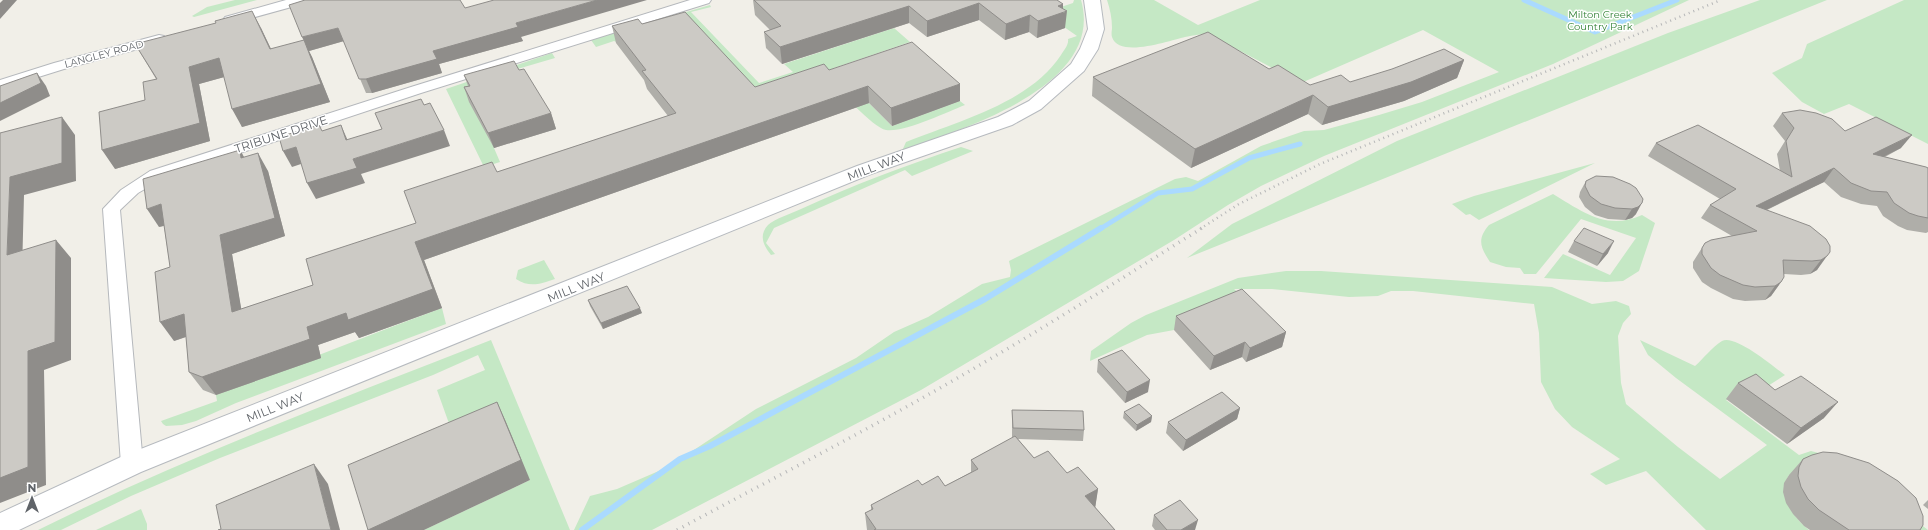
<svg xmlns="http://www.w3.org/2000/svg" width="1928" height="530" font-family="Montserrat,sans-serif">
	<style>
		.green { fill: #c5e8c5 }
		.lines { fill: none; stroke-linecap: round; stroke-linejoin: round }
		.stream-far1 { stroke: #aadaff; stroke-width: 5 }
		.stream { stroke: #aadaff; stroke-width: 6 }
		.street-casing { stroke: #b5b8bc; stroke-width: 2 }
		.secondary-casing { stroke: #b6babf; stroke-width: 2 }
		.street { fill: #fff; fill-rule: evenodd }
		.secondary { fill: #fff; fill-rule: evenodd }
		.rail-far1 { stroke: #b6b7b8; stroke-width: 2.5; stroke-dasharray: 1 4; stroke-linecap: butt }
		.rail { stroke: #b6b7b8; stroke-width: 3.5; stroke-dasharray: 1 5.5; stroke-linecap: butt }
		.wall { fill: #afaea9 }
		.shaded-wall { fill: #8f8d8a }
		.building { fill: #cccac5; stroke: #8f8d8a }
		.labels { text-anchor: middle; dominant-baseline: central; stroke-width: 3; stroke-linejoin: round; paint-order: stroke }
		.far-park-label { font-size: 10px; fill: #348238; stroke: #fff }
		.far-street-label { font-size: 10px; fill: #5f6368; stroke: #fff }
		.street-label { font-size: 12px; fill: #5f6368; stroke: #fff }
	</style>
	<rect width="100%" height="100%" fill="#f1efe8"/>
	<g class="green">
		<polygon points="235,0 257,0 194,17 192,16 207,7"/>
		<path d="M 1074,0 L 1081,0 C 1106,87 961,129 902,151 L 906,142 C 956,122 1030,103 1061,55 C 1064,50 1069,45 1068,39 L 1077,36 L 1057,22 L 1049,11 L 1073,3 Z"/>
		<path d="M 1107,0 L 1154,0 L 1198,25 L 1260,0 L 1689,0 L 1553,64 L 1324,156 L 1261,186 L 1228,205 L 1174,240 L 921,390 L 652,530 L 574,530 L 590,496 L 617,489 L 668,467 L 756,409 L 856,358 L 894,332 L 928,317 L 982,284 L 1010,277 L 1011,270 L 1009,261 L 1175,179 L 1186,177 L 1198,181 L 1261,146 L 1304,131 L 1324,130 L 1379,115 L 1422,102 L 1499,72 L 1423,30 L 1301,83 L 1221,41 L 1210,34 C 1202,34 1194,35 1185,37 C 1171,40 1119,59 1112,37 C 1111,34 1112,30 1112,28 C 1112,18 1110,9 1107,0 Z"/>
		<polygon points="1760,0 1827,0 1187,258 1232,224 1397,141 1668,33"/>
		<polygon points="1904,0 1928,0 1928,144 1849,104 1824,114 1802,102 1772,73 1802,58 1807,44"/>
		<path d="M 710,5 L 711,7 L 691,12 L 759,83 L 793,72 L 784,64 L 894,28 L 910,42 L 834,68 L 892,126 L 960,101 L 965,105 C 947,112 904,133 886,130 C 873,128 838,88 827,77 L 752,99 L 614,41 L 596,47 L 591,40 Z"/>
		<polygon points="552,53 555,58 514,70 494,148 500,162 484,167 446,89"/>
		<path d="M 961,147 L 973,151 L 912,176 L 905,170 L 774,228 L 766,243 L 775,254 L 771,255 C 764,246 758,236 768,225 C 774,219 793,213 801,209 C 853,185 907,165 961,147 Z"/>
		<polygon points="1595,163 1479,220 1470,214 1466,215 1452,204 1474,196"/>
		<path d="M 1553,194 C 1583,212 1607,231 1642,215 L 1655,223 L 1639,271 L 1623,281 L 1606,282 L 1544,278 L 1563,254 L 1610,275 L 1636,238 L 1581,219 L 1536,274 L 1524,274 L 1520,268 L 1506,267 L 1490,262 C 1480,247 1477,239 1489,225 Z"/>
		<path d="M 544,260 L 555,279 C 540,284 530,288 516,279 L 518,270 Z"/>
		<path d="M 1286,271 L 1321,271 L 1552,287 L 1592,304 L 1616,301 L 1629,306 L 1631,314 L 1623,323 L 1618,336 L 1621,383 L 1626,404 L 1678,447 L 1720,479 L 1767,445 L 1676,378 L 1648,355 L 1640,340 L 1695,366 C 1703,359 1712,347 1722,341 C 1735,334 1774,367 1785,375 L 1752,396 L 1726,400 L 1799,455 L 1811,451 L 1834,457 L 1928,530 L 1905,530 L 1789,475 C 1777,495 1793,517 1809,530 L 1706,530 L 1646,471 L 1606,485 L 1590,474 L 1620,459 L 1572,427 L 1555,409 L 1541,382 L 1539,333 L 1534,304 L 1413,291 L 1391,291 L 1378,296 L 1349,297 L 1272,289 L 1234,289 L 1246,299 L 1280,338 L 1282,347 L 1238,304 L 1174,330 L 1147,335 L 1090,361 L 1091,351 L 1131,323 L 1146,315 L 1238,278 Z"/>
		<path d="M 442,308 L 446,324 L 236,403 L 196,421 L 182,425 L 166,426 L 163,424 L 161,421 L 217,401 L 216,395 C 292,366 366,336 442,308 Z"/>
		<path d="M 491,340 L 570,530 L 424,530 L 530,480 L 456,443 L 437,390 L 485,370 L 478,355 L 433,375 L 220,458 L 131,496 L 61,530 L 38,530 C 185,457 338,400 491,340 Z"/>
		<polygon points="141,509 147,524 147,530 96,530"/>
	</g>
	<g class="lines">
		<g class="stream-far1">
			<polyline points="1524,0 1595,32 1677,0"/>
			<polyline points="1100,229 1158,193 1192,189 1249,158 1300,144"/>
		</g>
		<polyline class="stream" points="582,530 680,459 710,446 985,299 1101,228"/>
		<g class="street-casing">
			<g id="street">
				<polygon points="286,0 308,0 306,3 230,24 225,23 223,20 225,17"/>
				<polygon points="690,0 711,0 709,3 421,93 162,179 138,193 120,210 143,464 140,470 132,473 124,470 121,464 103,209 121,190 150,171 411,87"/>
				<polygon points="159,35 164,36 166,39 164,42 64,69 0,89 0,80 54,63"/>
			</g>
		</g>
		<g class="secondary-casing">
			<polygon id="secondary" points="1084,0 1100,0 1104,29 1098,49 1084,71 1041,109 1012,125 871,174 141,472 19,530 0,530 0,513 123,456 857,166 998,117 1029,101 1071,64 1080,49 1088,29"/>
		</g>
		<use href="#street" class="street"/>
		<use href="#secondary" class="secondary"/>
		<polyline class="rail-far1" points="1200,229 1239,204 1320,164 1721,0"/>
		<path class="rail" d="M 677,530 C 783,473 891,418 995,356 C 1065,315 1133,271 1202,228"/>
	</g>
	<g class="wall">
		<polygon points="753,0 1057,0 1063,4 1063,9 1065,28 1037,38 1029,32 1005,40 979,20 927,37 909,23 782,64 766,48 764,32 770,30 755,15"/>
		<polygon points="465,8 521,37 523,41 439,64 442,73 372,93 366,93 344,41 309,51 312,57 330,102 242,127 224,77 199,84 210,141 115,169 145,100 156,79 135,44 261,28 271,49"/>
		<polygon points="642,24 755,87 829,70 960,84 960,101 892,126 869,103 424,260 442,308 359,338 355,332 318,345 321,358 216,395 203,390 189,372 186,337 174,341 170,267 164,226 159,227 240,150 244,157 268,171 285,236 232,254 241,309 313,285 416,223 497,172 668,116 647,89 644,80 616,43 612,26"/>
		<polygon points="1464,60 1457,78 1404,101 1322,125 1308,114 1191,168 1092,96 1093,77 1269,69 1310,85 1350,82"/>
		<polygon points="519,70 551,113 556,129 494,148 469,102 464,87 468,86 464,75"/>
		<polygon points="1782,113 1901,148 1885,157 1928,168 1928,232 1926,233 1907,230 1898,226 1883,216 1877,206 1861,204 1841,197 1824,182 1767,210 1830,246 1817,270 1810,274 1801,275 1784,274 1781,282 1771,296 1765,300 1745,301 1733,299 1711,288 1702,282 1693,268 1693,262 1705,243 1732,236 1701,218 1710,205 1720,199 1648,156 1656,143 1780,171 1777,154 1785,141 1773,126"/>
		<polygon points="1613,177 1636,214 1632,218 1625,220 1608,219 1595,215 1585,207 1579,197 1580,192 1586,181"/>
		<polygon points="1574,241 1608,253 1597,266 1568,252"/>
		<polygon points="588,300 642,313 603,329 590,306"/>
		<polygon points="1176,316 1286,332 1282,347 1246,362 1242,357 1210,370 1174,330"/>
		<polygon points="1098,360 1148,392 1125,403 1097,372"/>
		<polygon points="1738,383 1775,390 1824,418 1787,444 1726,399"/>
		<polygon points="1240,408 1237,419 1183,451 1166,433 1168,422"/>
		<polygon points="1012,410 1084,430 1083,441 1018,439 1034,458 1067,473 1098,489 1095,507 1115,530 867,530 865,513 871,510 871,505 922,485 945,486 971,472 971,460 1012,438"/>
		<polygon points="1124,412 1152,416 1151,422 1136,431 1123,418"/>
		<polygon points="1803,459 1920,530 1810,530 1804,526 1793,514 1786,503 1783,492 1784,483 1789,475"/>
		<polygon points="1928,500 1928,509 1923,505"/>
		<polygon points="1154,515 1195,530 1155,530 1152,526"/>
	</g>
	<g class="shaded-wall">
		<polygon points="3,0 17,0 0,19 0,3"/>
		<polygon points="597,0 647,0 521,37 523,41 439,64 442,73 372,93 366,79 433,51 516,23"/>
		<polygon points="979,3 979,20 927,37 927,21"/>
		<polygon points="1063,4 1063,13 1067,11 1065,28 1037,38 1038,21 1058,6"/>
		<polygon points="909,6 909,23 782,64 780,47"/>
		<polygon points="252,11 261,28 279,66 270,49"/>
		<polygon points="1030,15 1029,32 1005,40 1006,24"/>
		<polygon points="338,28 344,41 309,51 312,57 330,102 242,127 232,109 305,43 302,37"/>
		<polygon points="219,58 228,76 199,84 210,141 115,169 102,150 189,67"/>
		<polygon points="1464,60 1457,78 1404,101 1322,125 1328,107"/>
		<polygon points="37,73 46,86 50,96 0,121 0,103"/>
		<polygon points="960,84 960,101 892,126 891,108"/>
		<polygon points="868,86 869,103 424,260 442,308 359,338 355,332 318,345 321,358 216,395 202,377 307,327 415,242"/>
		<polygon points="1313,95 1308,114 1191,168 1195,149"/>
		<polygon points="551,113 556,129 494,148 488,133"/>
		<polygon points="62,117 75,135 76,181 24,195 22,273 7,255 10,177"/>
		<polygon points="341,125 348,141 346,140"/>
		<polygon points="444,130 450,146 361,174 365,183 316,199 307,183 353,159"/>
		<polygon points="1912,135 1901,148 1863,167 1873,154"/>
		<polygon points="296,147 304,163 292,167 283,151"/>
		<polygon points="240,150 250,168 241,158"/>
		<polygon points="258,153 268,171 285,236 232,254 245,331 232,312 220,235"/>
		<polygon points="1834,168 1824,182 1747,219 1756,206"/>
		<polygon points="1642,203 1636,214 1632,218 1625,220 1632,209"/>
		<polygon points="161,204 174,223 159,227 147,209"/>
		<polygon points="56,240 71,258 71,360 44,370 46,485 0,503 0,478 28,351"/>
		<polygon points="1614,241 1608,253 1597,266 1603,254"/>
		<polygon points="1827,256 1817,270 1810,274 1821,260"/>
		<polygon points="1781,282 1771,296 1765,300 1775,286"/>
		<polygon points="640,308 642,313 603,329 601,323"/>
		<polygon points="184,314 197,333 174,341 160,322"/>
		<polygon points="1286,332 1282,347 1246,362 1250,348"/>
		<polygon points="1245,342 1242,357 1210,370 1214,356"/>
		<polygon points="1150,380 1148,392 1125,403 1127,392"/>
		<polygon points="497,402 506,422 530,480 424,530 369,530"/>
		<polygon points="1838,402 1824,418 1787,444 1801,428"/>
		<polygon points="1240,408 1237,419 1183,451 1186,440"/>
		<polygon points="1152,416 1151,422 1136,431 1137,425"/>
		<polygon points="314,464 328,484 340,530 331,530"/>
		<polygon points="1098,489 1095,509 1085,496"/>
		<polygon points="1198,520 1195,530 1181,530"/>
	</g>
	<g class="building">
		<polygon points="305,0 460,0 465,8 494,0 597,0 516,23 518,27 433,51 437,59 366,79 359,79 338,28 302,37 289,5"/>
		<polygon points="754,0 1057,0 1063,4 1058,6 1067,11 1038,21 1030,15 1006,24 979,3 927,21 909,6 780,47 764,32 781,26"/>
		<polygon points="252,11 270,49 304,40 321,84 232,109 219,58 189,67 200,123 102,150 99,112 145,100 143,82 157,79 135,44 216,23 215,21"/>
		<polygon points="685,12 755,87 824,64 829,70 912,42 960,84 891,108 868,86 415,242 433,289 348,320 346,313 307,327 310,339 202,377 189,372 184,314 160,322 155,272 170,267 161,204 147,209 143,179 240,150 241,158 258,153 275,218 220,235 232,312 313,285 306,259 416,223 404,191 492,162 497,172 676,113 642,71 646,70 612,26 638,19 642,24"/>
		<polygon points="1208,32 1269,69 1278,65 1310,85 1341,75 1350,82 1392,69 1444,49 1464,60 1411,82 1328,107 1313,95 1195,149 1093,77"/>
		<polygon points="514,61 519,70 524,69 551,113 488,133 464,87 470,86 464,75"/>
		<polygon points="37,73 41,83 0,103 0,86"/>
		<polygon points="421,99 424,105 430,103 444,130 353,159 357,168 307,183 296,147 283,151 279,137 319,125 322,131 341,125 346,140 382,129 375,113"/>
		<polygon points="1800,110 1816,113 1832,119 1845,131 1876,117 1912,135 1873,154 1926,167 1928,168 1928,218 1918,216 1909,213 1894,203 1887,192 1871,191 1851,183 1834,168 1756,206 1810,226 1826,239 1830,246 1830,252 1827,256 1821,260 1812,261 1783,260 1784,277 1781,282 1775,286 1755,287 1743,285 1720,275 1711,268 1702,254 1702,248 1705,243 1711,240 1757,231 1710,205 1736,189 1656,143 1698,125 1792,177 1786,141 1794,128 1782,113"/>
		<polygon points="62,117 62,163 10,177 7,255 56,240 55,342 28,351 28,467 0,478 0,133"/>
		<polygon points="1596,176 1613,177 1630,184 1636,188 1643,199 1642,203 1638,207 1632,209 1615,208 1601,204 1590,196 1585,186 1586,181"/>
		<polygon points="1584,228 1614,241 1603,254 1574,241"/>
		<polygon points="627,286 640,308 601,323 588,300"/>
		<polygon points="1242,289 1286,332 1250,348 1245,342 1214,356 1176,316"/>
		<polygon points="1122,350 1150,380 1127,392 1098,360"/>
		<polygon points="1756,374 1775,390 1801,376 1838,402 1801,428 1738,383"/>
		<polygon points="1222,392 1240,408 1186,440 1168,422"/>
		<polygon points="497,402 521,460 368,530 348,465"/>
		<polygon points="1139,404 1152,416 1137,425 1124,412"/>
		<polygon points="1012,410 1083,411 1084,430 1013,428"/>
		<polygon points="1015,436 1034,458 1048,451 1067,473 1078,467 1098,489 1085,496 1115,530 874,530 876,529 865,513 873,509 871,505 918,480 922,485 938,476 945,486 978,469 971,460"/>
		<polygon points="1823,452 1837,453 1869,463 1898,481 1916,498 1923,516 1923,525 1920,530 1849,530 1819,510 1808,499 1801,487 1798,476 1799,467 1803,459 1812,455"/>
		<polygon points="314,464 331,530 218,530 221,529 216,505"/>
		<polygon points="1180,500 1198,520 1181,530 1167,530 1154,515"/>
	</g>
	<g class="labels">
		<g class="far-park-label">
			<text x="1600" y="14">Milton Creek<tspan x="1600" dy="12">Country Park</tspan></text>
		</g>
		<g class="far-street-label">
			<text transform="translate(104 54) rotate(-15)">LANGLEY ROAD</text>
		</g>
		<g class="street-label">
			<text transform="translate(281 134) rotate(-18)">TRIBUNE DRIVE</text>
			<text transform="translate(876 166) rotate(-21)">MILL WAY</text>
			<text transform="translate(576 287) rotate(-22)">MILL WAY</text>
			<text transform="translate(275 407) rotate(-22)">MILL WAY</text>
		</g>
	</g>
	<g transform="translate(32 498)" stroke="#ffffff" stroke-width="3" paint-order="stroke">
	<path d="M0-3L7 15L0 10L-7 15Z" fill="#5f6368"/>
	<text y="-6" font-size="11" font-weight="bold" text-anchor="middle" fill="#5f6368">N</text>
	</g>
</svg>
